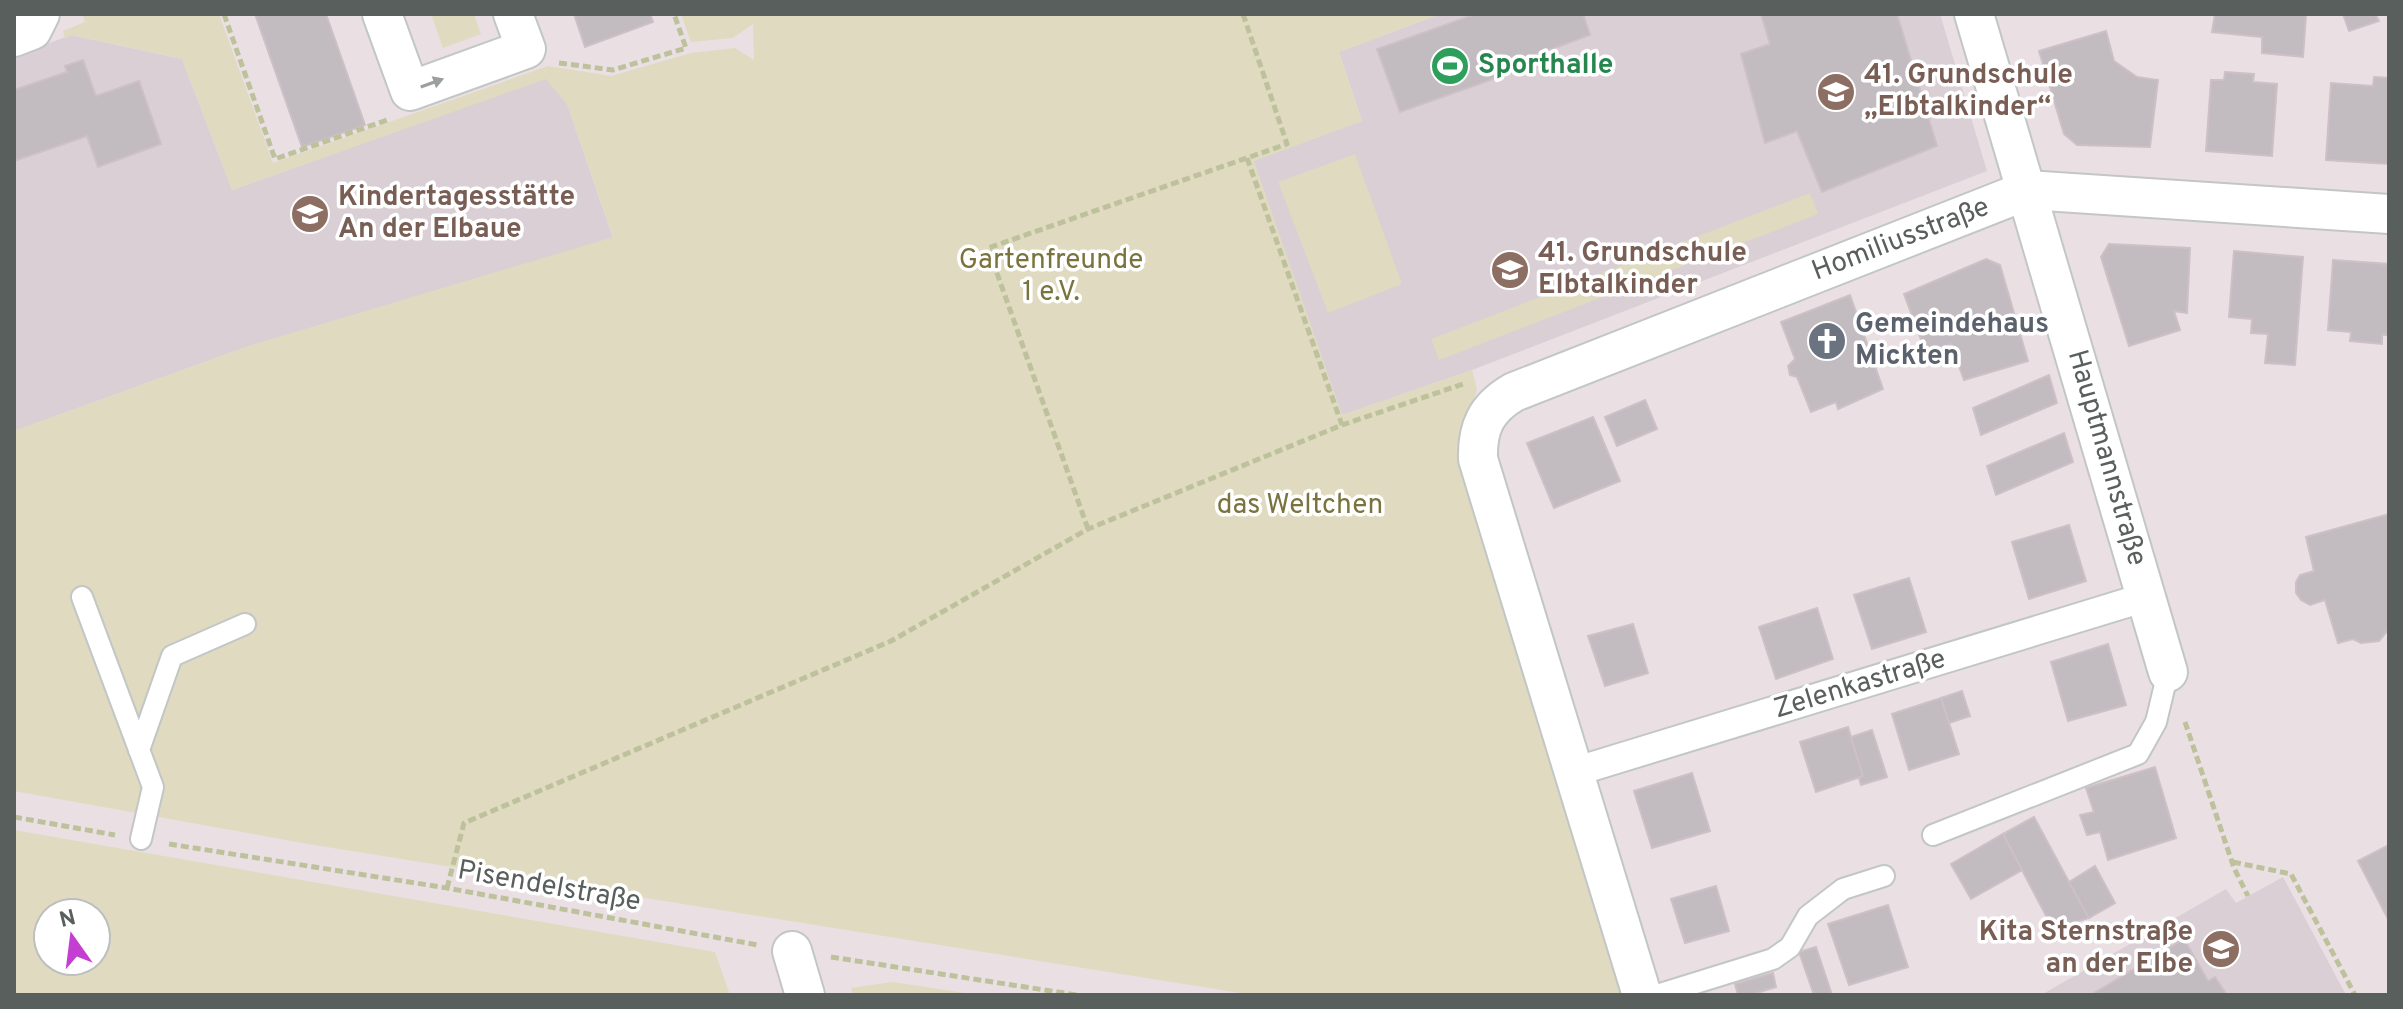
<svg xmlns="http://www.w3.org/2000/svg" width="2403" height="1009" font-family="Overpass,sans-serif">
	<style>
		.education { fill: #dacfd4 }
		.green { fill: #dfdac0; fill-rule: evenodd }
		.building { fill: #c2bbbf; stroke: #cec0c6; stroke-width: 2 }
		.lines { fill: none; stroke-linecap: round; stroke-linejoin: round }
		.service-casing { stroke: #c2c7c5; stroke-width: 24 }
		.pedestrian-casing { stroke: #c2c7c5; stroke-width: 32 }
		.minor-casing { stroke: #c2c7c5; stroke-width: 42 }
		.path { stroke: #bdc29c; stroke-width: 5; stroke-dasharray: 8 4; stroke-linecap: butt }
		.service { stroke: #fff; stroke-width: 20 }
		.pedestrian { stroke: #fff; stroke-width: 28 }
		.minor { stroke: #fff; stroke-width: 38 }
		.oneway { fill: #9b9f9d }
		.labels { text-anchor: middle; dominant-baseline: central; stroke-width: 7; stroke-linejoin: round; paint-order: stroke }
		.leisure-label { font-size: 28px; font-weight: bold; fill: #27864d; stroke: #fff; text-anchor: start }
		.education-label { font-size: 28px; font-weight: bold; fill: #785e54; stroke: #fff; text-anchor: start }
		.street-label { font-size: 28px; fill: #595f5c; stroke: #fff }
		.park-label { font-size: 28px; fill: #7a733d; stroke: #fff }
		.worship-label { font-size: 28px; font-weight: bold; fill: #5b616d; stroke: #fff; text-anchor: start }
	</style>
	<rect width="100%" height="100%" fill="#eae0e4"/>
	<g class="education">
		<polygon points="1440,14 1940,14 1987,171 1472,370 1342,415 1253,161 1362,121 1339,52"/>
		<polygon points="71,35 182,59 232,190 546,78 567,104 613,238 246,347 14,431 14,56"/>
		<polygon points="2283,877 2346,995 2041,995 2226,889 2236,903"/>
	</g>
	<g class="green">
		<polygon points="88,14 219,14 273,163 548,66 611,76 691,53 735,48 754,60 753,24 733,38 691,42 681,14 1440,14 1339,52 1362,121 1254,161 1342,415 1472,370 1477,389 1472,407 1625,995 1253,995 314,845 14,791 14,431 246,347 613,237 567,104 546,79 232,190 182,59 72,35 65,38 63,31 85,22 83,16"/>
		<polygon points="431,14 474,14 481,34 443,48"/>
		<polygon points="1355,154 1402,284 1328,313 1278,182"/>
		<polygon points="1810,193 1818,214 1439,360 1431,339"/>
		<path d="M 14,830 L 715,952 L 730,995 L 14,995 ZM 48,913 L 96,913 L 96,961 L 48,961 Z"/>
		<polygon points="893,982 978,995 853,995 851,988"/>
	</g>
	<g class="building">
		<polygon points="255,14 326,14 365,125 302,147"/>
		<polygon points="574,14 650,14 653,22 585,47"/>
		<polygon points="1476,14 1583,14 1590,35 1516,62 1519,70 1400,112 1377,49"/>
		<polygon points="1761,14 1897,14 1937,146 1822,192 1797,131 1765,143 1741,54 1770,44"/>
		<polygon points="2215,14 2306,15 2303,57 2262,53 2262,37 2212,32"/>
		<polygon points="2343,14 2375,14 2379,21 2349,31"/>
		<polygon points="2106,31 2114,61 2137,77 2158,80 2150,147 2077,145 2064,134 2039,51"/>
		<polygon points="83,60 96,96 139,81 161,144 98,167 87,136 14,161 14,90 67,72 65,66"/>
		<polygon points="2225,72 2254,74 2253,82 2277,84 2272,156 2206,151 2211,80 2224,80"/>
		<polygon points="2374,77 2389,78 2389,164 2326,160 2331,83 2373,86"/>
		<polygon points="2109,244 2190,248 2187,313 2174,311 2180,330 2129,346 2101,257"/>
		<polygon points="2234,251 2303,257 2295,365 2265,363 2268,334 2251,333 2252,319 2229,317"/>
		<polygon points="1986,259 2000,265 2028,361 1964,380 1951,344 1926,353 1904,294"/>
		<polygon points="2333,260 2389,264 2389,335 2382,335 2382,344 2350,341 2351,332 2328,330"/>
		<polygon points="1850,295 1883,389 1838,409 1836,402 1811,412 1797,377 1790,375 1788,366 1795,359 1781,322"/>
		<polygon points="2049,375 2057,403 1981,435 1973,408"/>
		<polygon points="1645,400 1657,429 1617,446 1605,417"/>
		<polygon points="1593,417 1620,481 1554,508 1527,443"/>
		<polygon points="2064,433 2073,462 1996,495 1987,466"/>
		<polygon points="2389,514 2389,629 2379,641 2361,643 2353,639 2338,643 2325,600 2310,605 2301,600 2296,593 2296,582 2300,575 2314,571 2306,537"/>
		<polygon points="2069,525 2086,581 2029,599 2012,542"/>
		<polygon points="1909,578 1926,632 1872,649 1854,595"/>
		<polygon points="1817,608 1833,659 1776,679 1759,627"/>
		<polygon points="1633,624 1648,673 1605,686 1588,636"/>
		<polygon points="2108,644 2126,705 2068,721 2051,662"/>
		<polygon points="1962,691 1970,716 1949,723 1941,698"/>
		<polygon points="1941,698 1959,754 1909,770 1892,714"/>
		<polygon points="1848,727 1863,776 1816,792 1800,742"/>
		<polygon points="1872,730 1887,777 1861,785 1859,778 1863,776 1851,737"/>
		<polygon points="2155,767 2176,838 2108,860 2100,832 2087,835 2080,815 2094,812 2086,788"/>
		<polygon points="1692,773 1710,831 1652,848 1634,791"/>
		<polygon points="2034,817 2069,882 2089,918 2053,929 2003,834"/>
		<polygon points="2003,834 2022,870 1971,899 1951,864"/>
		<polygon points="2389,845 2389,919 2388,919 2358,861"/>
		<polygon points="2095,866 2115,903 2089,918 2069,882"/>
		<polygon points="1716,886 1729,931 1685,943 1671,899"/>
		<polygon points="1888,905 1908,967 1849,985 1828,924"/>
		<polygon points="2184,939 2208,981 2215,977 2227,995 2091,995"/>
		<polygon points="1816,947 1832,995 1814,995 1799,952"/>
		<polygon points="1773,973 1776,987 1750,995 1738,995 1735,984"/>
	</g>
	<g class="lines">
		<g class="service-casing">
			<g id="service">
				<polyline points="82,597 153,787 141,839"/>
				<polyline points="139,750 172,656 245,624"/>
				<polyline points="1933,835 2138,754 2156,722 2168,672"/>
				<polyline points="1657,995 1773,959 1790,947 1808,916 1843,889 1884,876"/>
			</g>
		</g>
		<g class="pedestrian-casing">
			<polyline id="pedestrian" points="1574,772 2146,597"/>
		</g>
		<g class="minor-casing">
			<g id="minor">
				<polyline points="382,14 410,91 526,49 513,14"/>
				<polyline points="1974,14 2168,672"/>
				<polyline points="14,37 32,30 40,14"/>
				<polyline points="792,951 805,995"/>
				<path d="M 1642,995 L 1478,459 C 1477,428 1486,408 1514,392 L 2028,190 L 2389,214"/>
			</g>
		</g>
		<g class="path">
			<polyline points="224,14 275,159 390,119"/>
			<polyline points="559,63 613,70 686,48 674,14"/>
			<polyline points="1247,158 1342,425"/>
			<polyline points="1088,529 988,248 1287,144 1243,14"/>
			<polyline points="2185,722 2234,868 2248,896"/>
			<polyline points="14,817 115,835"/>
			<polyline points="169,844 447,888 758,945"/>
			<polyline points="2233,862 2291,874 2355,995"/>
			<polyline points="447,888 464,823 891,641 1088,529 1342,425 1466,383"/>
			<polyline points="831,957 1077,995"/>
		</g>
		<use href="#service" class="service"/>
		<use href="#pedestrian" class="pedestrian"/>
		<use href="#minor" class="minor"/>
	</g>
	<defs><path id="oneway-solid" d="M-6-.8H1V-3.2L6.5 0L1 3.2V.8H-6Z" transform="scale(2)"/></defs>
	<use class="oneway" href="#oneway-solid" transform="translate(432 83) rotate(-20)"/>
	<defs>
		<g id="stadium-disc" transform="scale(2)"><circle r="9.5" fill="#2e9e5b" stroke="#fff"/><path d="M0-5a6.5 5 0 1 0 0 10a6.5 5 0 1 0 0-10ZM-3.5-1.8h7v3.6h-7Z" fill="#fff"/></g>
		<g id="school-disc" transform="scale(2)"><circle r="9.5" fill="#8d6e63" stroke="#fff"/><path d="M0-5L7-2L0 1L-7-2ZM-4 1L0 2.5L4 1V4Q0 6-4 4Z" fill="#fff"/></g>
		<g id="church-disc" transform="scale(2)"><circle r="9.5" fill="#6b7280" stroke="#fff"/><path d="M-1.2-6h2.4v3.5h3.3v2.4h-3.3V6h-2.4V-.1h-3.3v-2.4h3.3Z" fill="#fff"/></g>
	</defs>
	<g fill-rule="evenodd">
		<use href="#stadium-disc" x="1450" y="66"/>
		<use href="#school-disc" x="1836" y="92"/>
		<use href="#school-disc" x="310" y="214"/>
		<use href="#school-disc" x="1510" y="270"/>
		<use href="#church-disc" x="1827" y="341"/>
		<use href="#school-disc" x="2221" y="949"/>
	</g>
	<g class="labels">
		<g class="leisure-label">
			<text x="1478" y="66">Sporthalle</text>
		</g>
		<g class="education-label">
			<text x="1864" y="76">41. Grundschule<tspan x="1864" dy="32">„Elbtalkinder“</tspan></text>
			<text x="338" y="198">Kindertagesstätte<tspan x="338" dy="32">An der Elbaue</tspan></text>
			<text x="1538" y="254">41. Grundschule<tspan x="1538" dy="32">Elbtalkinder</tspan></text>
			<text x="2193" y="933" text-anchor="end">Kita Sternstraße<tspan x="2193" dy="32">an der Elbe</tspan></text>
		</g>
		<g class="street-label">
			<text transform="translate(1901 240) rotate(-21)">Homiliusstraße</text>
			<text transform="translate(2106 458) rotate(74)">Hauptmannstraße</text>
			<text transform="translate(1860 685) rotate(-17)">Zelenkastraße</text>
			<text transform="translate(549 887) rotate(10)">Pisendelstraße</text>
		</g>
		<g class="park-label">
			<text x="1051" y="261">Gartenfreunde<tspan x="1051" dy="32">1 e.V.</tspan></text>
			<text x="1300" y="506">das Weltchen</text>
		</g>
		<g class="worship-label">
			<text x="1855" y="325">Gemeindehaus<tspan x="1855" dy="32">Mickten</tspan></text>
		</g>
	</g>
	<rect width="2403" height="1009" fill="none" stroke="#595f5c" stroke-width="32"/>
	<g transform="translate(72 937) rotate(346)"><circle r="38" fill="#ffffff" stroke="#bdbfbe" stroke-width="2"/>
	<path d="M0-6L14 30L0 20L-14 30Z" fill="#c43fd1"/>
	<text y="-12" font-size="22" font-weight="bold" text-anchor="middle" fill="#595f5c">N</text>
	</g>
</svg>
